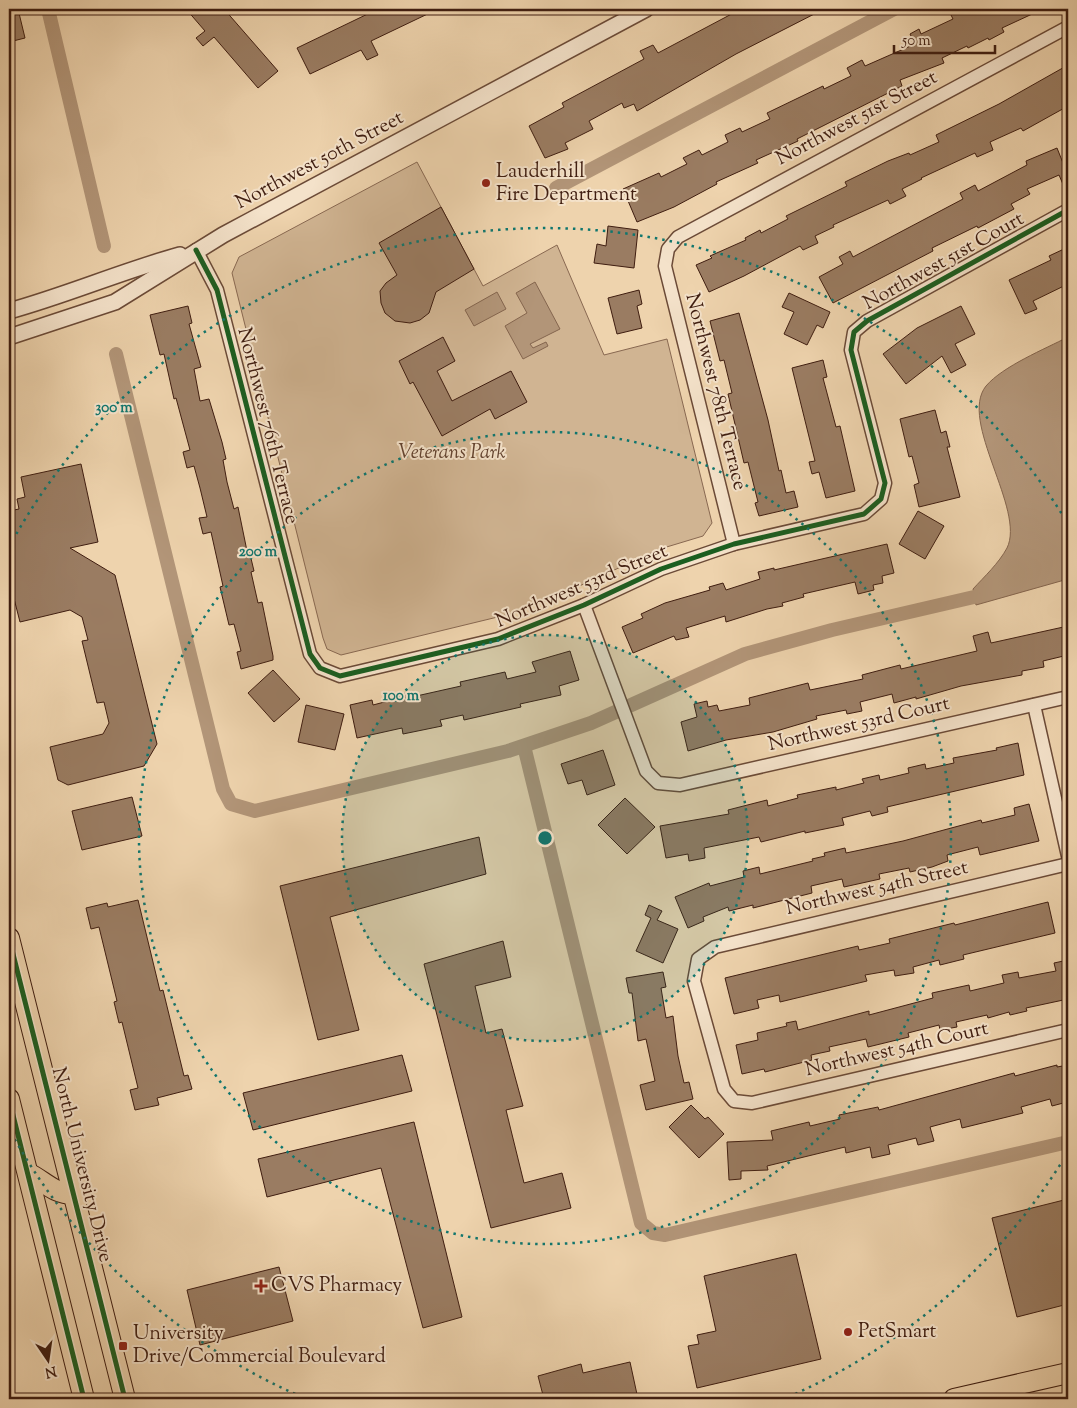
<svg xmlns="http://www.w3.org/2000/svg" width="1077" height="1408" font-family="'Sorts Mill Goudy',serif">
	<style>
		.green { fill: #d0b492; stroke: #886851 }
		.water { fill: #b29578; stroke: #84654e }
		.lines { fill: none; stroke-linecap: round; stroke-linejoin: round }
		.canal { stroke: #b29578; stroke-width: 14 }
		.building { fill: #9a7c62; stroke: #3f1d10 }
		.minor-casing { stroke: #6b4a37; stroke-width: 15 }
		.tertiary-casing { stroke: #6b4a37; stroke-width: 18 }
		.primary-casing { stroke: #3f1d10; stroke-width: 22 }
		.trunk-casing { stroke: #3f1d10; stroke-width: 22 }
		.minor { stroke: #f4e2ca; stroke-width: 12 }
		.tertiary { stroke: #f4e2ca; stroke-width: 15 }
		.primary { stroke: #eed3ad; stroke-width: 20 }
		.trunk { stroke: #eed3ad; stroke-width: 20 }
		.cycleway-casing { stroke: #f4e2ca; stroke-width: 8 }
		.cycleway { stroke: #1b5e20; stroke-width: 5 }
		.ring { fill: none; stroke: #0f766e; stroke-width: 2.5; stroke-dasharray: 2.5 5 }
		.poi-dot { fill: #8f2418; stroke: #f4e2ca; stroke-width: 2 }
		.labels { text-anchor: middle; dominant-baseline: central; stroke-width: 4; stroke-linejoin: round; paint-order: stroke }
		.street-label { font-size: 20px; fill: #3f1d10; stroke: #f4e2ca }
		.poi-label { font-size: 20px; fill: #3f1d10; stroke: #f4e2ca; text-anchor: start }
		.park-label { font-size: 20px; font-style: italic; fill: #634330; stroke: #f4e2ca }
		.centre { fill: #0f766e; stroke: #f4e2ca; stroke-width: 2.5 }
		.ring-label { font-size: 15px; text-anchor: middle; font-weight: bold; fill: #0f766e; stroke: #f4e2ca; stroke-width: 4; stroke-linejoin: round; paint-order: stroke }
	</style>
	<rect width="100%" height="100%" fill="#eed3ad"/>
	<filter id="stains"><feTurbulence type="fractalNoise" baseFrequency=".004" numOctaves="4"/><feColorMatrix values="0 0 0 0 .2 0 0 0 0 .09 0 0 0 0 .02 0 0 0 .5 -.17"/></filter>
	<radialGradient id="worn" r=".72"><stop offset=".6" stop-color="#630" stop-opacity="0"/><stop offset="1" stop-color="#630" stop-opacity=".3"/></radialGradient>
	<polygon class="green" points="417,162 483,286 557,245 604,355 667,339 712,523 703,536 660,549 551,599 510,614 341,655 327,649 323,638 232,273 239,257"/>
	<g class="water">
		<polygon points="535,282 560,329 530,344 533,348 546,342 548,346 523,359 505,326 527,313 516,293"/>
		<polygon points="497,292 506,309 474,326 465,310"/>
		<path d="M 1068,337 L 1068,579 L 976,605 L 973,589 C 984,577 999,563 1007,548 C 1026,510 958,421 986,386 C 1003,366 1045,349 1068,337 Z"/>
	</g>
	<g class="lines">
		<g class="canal">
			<polyline points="48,9 104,246"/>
			<polyline points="556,188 894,9"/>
			<polyline points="116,354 223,789 231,804 255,811 508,751 591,723 745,654 832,630 974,597"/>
			<polyline points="524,746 641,1223 653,1233 665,1235 1068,1142"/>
		</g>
	</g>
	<g class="building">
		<polygon points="9,9 18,9 25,38 9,42"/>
		<polygon points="186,9 224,9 278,71 258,88 214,37 203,46 196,38 205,31"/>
		<polygon points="378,9 438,9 371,41 378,55 367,60 361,50 310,74 297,48"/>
		<polygon points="741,9 824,9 736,54 637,111 634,104 624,108 622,103 589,121 593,129 565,143 568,149 545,158 529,126 564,107 562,103 644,59 640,51 653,45 658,53"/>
		<polygon points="962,9 1043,9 1002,28 1004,32 989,40 988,38 968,48 967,46 942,58 944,63 900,80 902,86 797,139 798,141 756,160 758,163 716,182 717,184 674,207 637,222 623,189 659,173 661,177 687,164 683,158 699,150 702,155 728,142 725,135 740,128 742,132 770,119 767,113 823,86 824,89 851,76 847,68 862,60 865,66 915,44 910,34 919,29 921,34 953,19 951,15"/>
		<polygon points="1068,65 1068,106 1023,131 1021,128 990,142 993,150 977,157 975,153 921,178 922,179 902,189 906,196 890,204 888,200 833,225 834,227 815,236 818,243 803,250 800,246 744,276 709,292 696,265 712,258 710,256 746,240 745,238 760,230 761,233 788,219 786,216 847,186 845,182 888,161 909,153 910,155 939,142 936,135 999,104"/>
		<polygon points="1057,148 1063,163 1068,161 1068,196 1059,175 1027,189 1030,194 1011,204 1014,209 978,228 977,226 932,248 933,251 833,303 819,277 843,264 839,257 850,251 853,257 963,199 960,193 975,185 978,191 1027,165 1026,161"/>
		<polygon points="441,207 474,269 436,292 429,313 420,320 410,323 395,321 385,313 381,303 380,291 386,283 397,275 379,243"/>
		<polygon points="608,226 638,230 634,268 594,263 597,244 606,246"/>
		<polygon points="1064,249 1068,249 1068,284 1033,301 1037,309 1025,314 1009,280 1051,260 1049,256"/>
		<polygon points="639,290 642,304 637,306 642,328 617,334 608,298"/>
		<polygon points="789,293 830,312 823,328 817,325 807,345 784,334 794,312 782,307"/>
		<polygon points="188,306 192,323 189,324 201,367 194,369 200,401 209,399 222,442 226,459 223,460 227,482 234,509 238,507 247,551 249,550 254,571 251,572 258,603 262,602 273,656 273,660 241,669 237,652 241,651 234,624 229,625 220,587 223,586 211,532 203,534 199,518 207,517 200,488 194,466 187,468 183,452 190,450 176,398 174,399 164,354 160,355 150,315"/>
		<polygon points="961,306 975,334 955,344 966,365 951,373 942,356 906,384 883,354 917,328"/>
		<polygon points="739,313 768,420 779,471 781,470 786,493 794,491 798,507 759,516 755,503 758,502 748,462 744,463 728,394 732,393 724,360 720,361 710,321"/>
		<polygon points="443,337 455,361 437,371 452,401 511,371 527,402 495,419 490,409 442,436 413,382 410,384 399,361"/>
		<polygon points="823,360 827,377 823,378 836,427 840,426 855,491 826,498 819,472 812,474 809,462 815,461 792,368"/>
		<polygon points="935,410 941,433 946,431 950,447 947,447 960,497 919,507 914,485 919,483 912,456 909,457 900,419"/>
		<polygon points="81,464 98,542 70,548 115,575 157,744 144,766 68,785 58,780 50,747 103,734 109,723 104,702 97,703 82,641 88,640 82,617 70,610 20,622 9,579 9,522 11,521 9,511 19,509 17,499 25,497 21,477"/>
		<polygon points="918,511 944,526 925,559 899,544"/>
		<polygon points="887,544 894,573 882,576 883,583 873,585 874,590 858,594 855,582 803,594 804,597 782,603 783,606 767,609 726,622 725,616 686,628 689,637 676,640 674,636 633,653 622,627 643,618 641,614 665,603 710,590 709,587 723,583 726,590 760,579 758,572 774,568 774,570"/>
		<polygon points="1068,626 1068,655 1043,661 1044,667 1022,671 1022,675 961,686 916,699 916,697 894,703 892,694 860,702 862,711 847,714 846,710 816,716 817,719 773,732 726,740 688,751 681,722 697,717 694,704 707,701 708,707 717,705 719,711 750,705 749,698 808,683 810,690 863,679 862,675 900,665 901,669 977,651 973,636 988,632 991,643"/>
		<polygon points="570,651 579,680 559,686 561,695 520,704 521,707 464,720 463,715 440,720 442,726 403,734 402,728 357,738 350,705 372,700 373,705 396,699 395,696 411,693 412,697 461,686 460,682 505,672 507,679 536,672 532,662"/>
		<polygon points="273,670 300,699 274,722 248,693"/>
		<polygon points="306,705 344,714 335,750 298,742"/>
		<polygon points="1018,743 1024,775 887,807 888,812 872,816 870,811 842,818 844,825 805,833 805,831 761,842 759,837 704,848 705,858 689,861 688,854 666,858 660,826 729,814 728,810 767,800 768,806 798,798 797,795 836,787 836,790 864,783 862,779 879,775 880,780 909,773 908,768 925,764 926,769 954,763 953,758 997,750 996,748"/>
		<polygon points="603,750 615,785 587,795 582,780 568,784 561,764"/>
		<polygon points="132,797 142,836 82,850 72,811"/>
		<polygon points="625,798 655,827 627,854 598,825"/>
		<polygon points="1029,804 1039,841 980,855 978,847 947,855 948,861 932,867 910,872 909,868 879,874 880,879 844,887 842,879 811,886 812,893 753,908 753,905 729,911 728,907 703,917 704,921 688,928 675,897 709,883 710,886 744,877 743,871 759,867 760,874 813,861 812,859 825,856 824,853 845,848 846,853 903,841 981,820 982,823 1015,815 1014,808"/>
		<polygon points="479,837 486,874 330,917 359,1030 318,1040 280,886"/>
		<polygon points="138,900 160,991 163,990 184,1076 188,1075 192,1089 157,1098 159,1105 135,1110 130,1090 138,1088 122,1022 119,1023 114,1002 117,1001 99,927 91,929 86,908 107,903 108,907"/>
		<polygon points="1048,902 1055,933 963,955 964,959 940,965 939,960 913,967 914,973 895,976 894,970 865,975 867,981 780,1002 779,995 757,1000 759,1008 734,1014 725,978 858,946 859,950 890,943 889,939 954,923 955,925"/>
		<polygon points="649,905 662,911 657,920 678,929 663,963 636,951 651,918 645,915"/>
		<polygon points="503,941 511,977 475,986 486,1033 502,1029 523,1106 506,1110 524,1183 562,1173 571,1208 491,1228 424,964"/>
		<polygon points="1068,960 1068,999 1026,1008 1027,1011 1010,1015 1009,1012 988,1018 987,1015 956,1022 957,1027 940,1030 939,1025 908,1033 909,1037 868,1047 866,1039 829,1047 830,1051 811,1055 812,1060 765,1072 764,1069 742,1074 736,1045 758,1040 757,1033 787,1026 786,1023 796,1021 798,1030 869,1011 869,1015 933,998 932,993 969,985 970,991 1004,983 1002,975 1018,972 1019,978 1056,971 1054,963"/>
		<polygon points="663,972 666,987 661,988 666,1018 673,1016 678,1056 684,1083 689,1082 693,1099 646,1110 640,1085 655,1081 646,1039 638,1041 632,993 629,993 626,978"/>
		<polygon points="402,1055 412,1091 253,1130 243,1093"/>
		<polygon points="1057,1065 1057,1067 1068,1065 1067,1102 1052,1106 1050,1099 1021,1107 1023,1113 1007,1117 962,1128 960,1119 930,1127 934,1141 918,1145 916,1138 888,1145 890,1154 872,1158 870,1147 846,1153 845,1147 767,1166 768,1170 741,1171 741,1179 729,1180 727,1142 773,1140 771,1131 809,1122 810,1126 840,1119 839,1115 878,1107 879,1110 1014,1073 1015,1076"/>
		<polygon points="691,1105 705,1119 708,1117 724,1134 699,1158 669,1127"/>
		<polygon points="414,1122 462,1317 423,1328 381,1168 267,1197 258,1159"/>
		<polygon points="1068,1199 1068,1304 1017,1317 992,1218"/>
		<polygon points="796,1254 821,1359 697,1388 688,1346 699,1344 697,1335 716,1331 704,1276"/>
		<polygon points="279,1267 293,1321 200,1345 187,1290"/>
		<polygon points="630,1362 638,1399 544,1399 538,1376 581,1364 583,1373"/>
	</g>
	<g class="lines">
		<g class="minor-casing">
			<g id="minor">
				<polyline points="196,250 217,290 310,654 320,668 340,676 498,639 584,605 661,569 734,544 864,514 881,499 885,483 851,350 854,332 867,321 1068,210"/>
				<polyline points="734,544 665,266 668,249 678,237 1068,27"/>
				<polyline points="584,605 646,771 658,783 680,785 1068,697"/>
				<polyline points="1034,705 1068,856"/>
				<polyline points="1068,864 715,947 698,959 694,981 724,1089 734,1101 752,1103 1068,1030"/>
			</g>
		</g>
		<g class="tertiary-casing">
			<g id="tertiary">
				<path d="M 9,311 C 67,295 122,271 180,255"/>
				<polyline points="9,337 115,302 223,235 646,9"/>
			</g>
		</g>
		<g class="primary-casing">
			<g id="primary">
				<polyline points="9,938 125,1399"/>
				<polyline points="9,1099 84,1399"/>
				<path d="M 28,1173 C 44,1181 54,1194 73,1194"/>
			</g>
		</g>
		<g class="trunk-casing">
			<polyline id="trunk" points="954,1399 1068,1373"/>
		</g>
		<use href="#minor" class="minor"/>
		<use href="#tertiary" class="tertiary"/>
		<use href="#primary" class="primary"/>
		<use href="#trunk" class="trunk"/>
		<g class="cycleway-casing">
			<g id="cycleway">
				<polyline points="196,250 217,290 310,654 320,668 340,676 498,639 584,605 661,569 734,544 864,514 881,499 885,483 851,350 854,332 867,321 1068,210"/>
				<polyline points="9,938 125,1399"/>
				<polyline points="9,1099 84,1399"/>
			</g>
		</g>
		<use href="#cycleway" class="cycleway"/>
	</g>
	<circle cx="545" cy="838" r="203" fill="#0f766e" fill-opacity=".12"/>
	<g class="ring">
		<circle cx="545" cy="838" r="203"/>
		<circle cx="545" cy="838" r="406"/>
		<path d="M1068 1152A610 610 0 0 1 788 1397M302 1397A610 610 0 0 1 9 1129M9 547A610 610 0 0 1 1068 524"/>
	</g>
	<g class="poi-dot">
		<circle cx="486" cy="183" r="5"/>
		<path d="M258.5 1278.5h5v5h5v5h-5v5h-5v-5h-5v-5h5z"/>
		<circle cx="848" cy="1332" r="5"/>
		<rect x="118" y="1341" width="10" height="10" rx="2.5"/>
	</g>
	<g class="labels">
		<g class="street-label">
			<text transform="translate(857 119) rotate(-28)">Northwest 51st Street</text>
			<text transform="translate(320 161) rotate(-28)">Northwest 50th Street</text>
			<text transform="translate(944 262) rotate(-29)">Northwest 51st Court</text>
			<text transform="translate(715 392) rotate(76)">Northwest 78th Terrace</text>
			<text transform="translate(267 426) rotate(76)">Northwest 76th Terrace</text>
			<text transform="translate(582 587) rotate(-23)">Northwest 53rd Street</text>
			<text transform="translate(859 725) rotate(-13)">Northwest 53rd Court</text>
			<text transform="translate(877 889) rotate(-13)">Northwest 54th Street</text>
			<text transform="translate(897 1050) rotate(-13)">Northwest 54th Court</text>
			<text transform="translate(81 1165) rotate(76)">North University Drive</text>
		</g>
		<g class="poi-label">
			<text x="496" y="172">Lauderhill<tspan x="496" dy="23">Fire Department</tspan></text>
			<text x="271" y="1286">CVS Pharmacy</text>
			<text x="858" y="1332">PetSmart</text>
			<text x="133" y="1334">University<tspan x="133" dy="23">Drive/Commercial Boulevard</tspan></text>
		</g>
		<g class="park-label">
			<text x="452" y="453">Veterans Park</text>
		</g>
	</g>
	<circle cx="545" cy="838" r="8" class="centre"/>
	<g class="ring-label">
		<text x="114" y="412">300 m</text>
		<text x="258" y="556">200 m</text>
		<text x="401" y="700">100 m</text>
	</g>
	<rect width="1077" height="1408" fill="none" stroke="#eed3ad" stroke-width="30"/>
	<rect x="10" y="10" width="1057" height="1388" fill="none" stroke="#3f1d10" stroke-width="2.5"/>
	<rect x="15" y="15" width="1047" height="1378" fill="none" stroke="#3f1d10"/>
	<g transform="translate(48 1360) rotate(167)" stroke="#f4e2ca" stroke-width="4" paint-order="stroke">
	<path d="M0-4L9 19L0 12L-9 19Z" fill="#3f1d10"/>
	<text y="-8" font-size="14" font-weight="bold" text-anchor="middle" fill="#3f1d10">N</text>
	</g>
	<path d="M894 45v8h101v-8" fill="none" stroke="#3f1d10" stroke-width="2.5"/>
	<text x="902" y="45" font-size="15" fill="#3f1d10" stroke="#f4e2ca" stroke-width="4" paint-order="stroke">50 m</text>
	<rect width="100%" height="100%" filter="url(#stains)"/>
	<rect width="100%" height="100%" fill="url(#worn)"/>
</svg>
